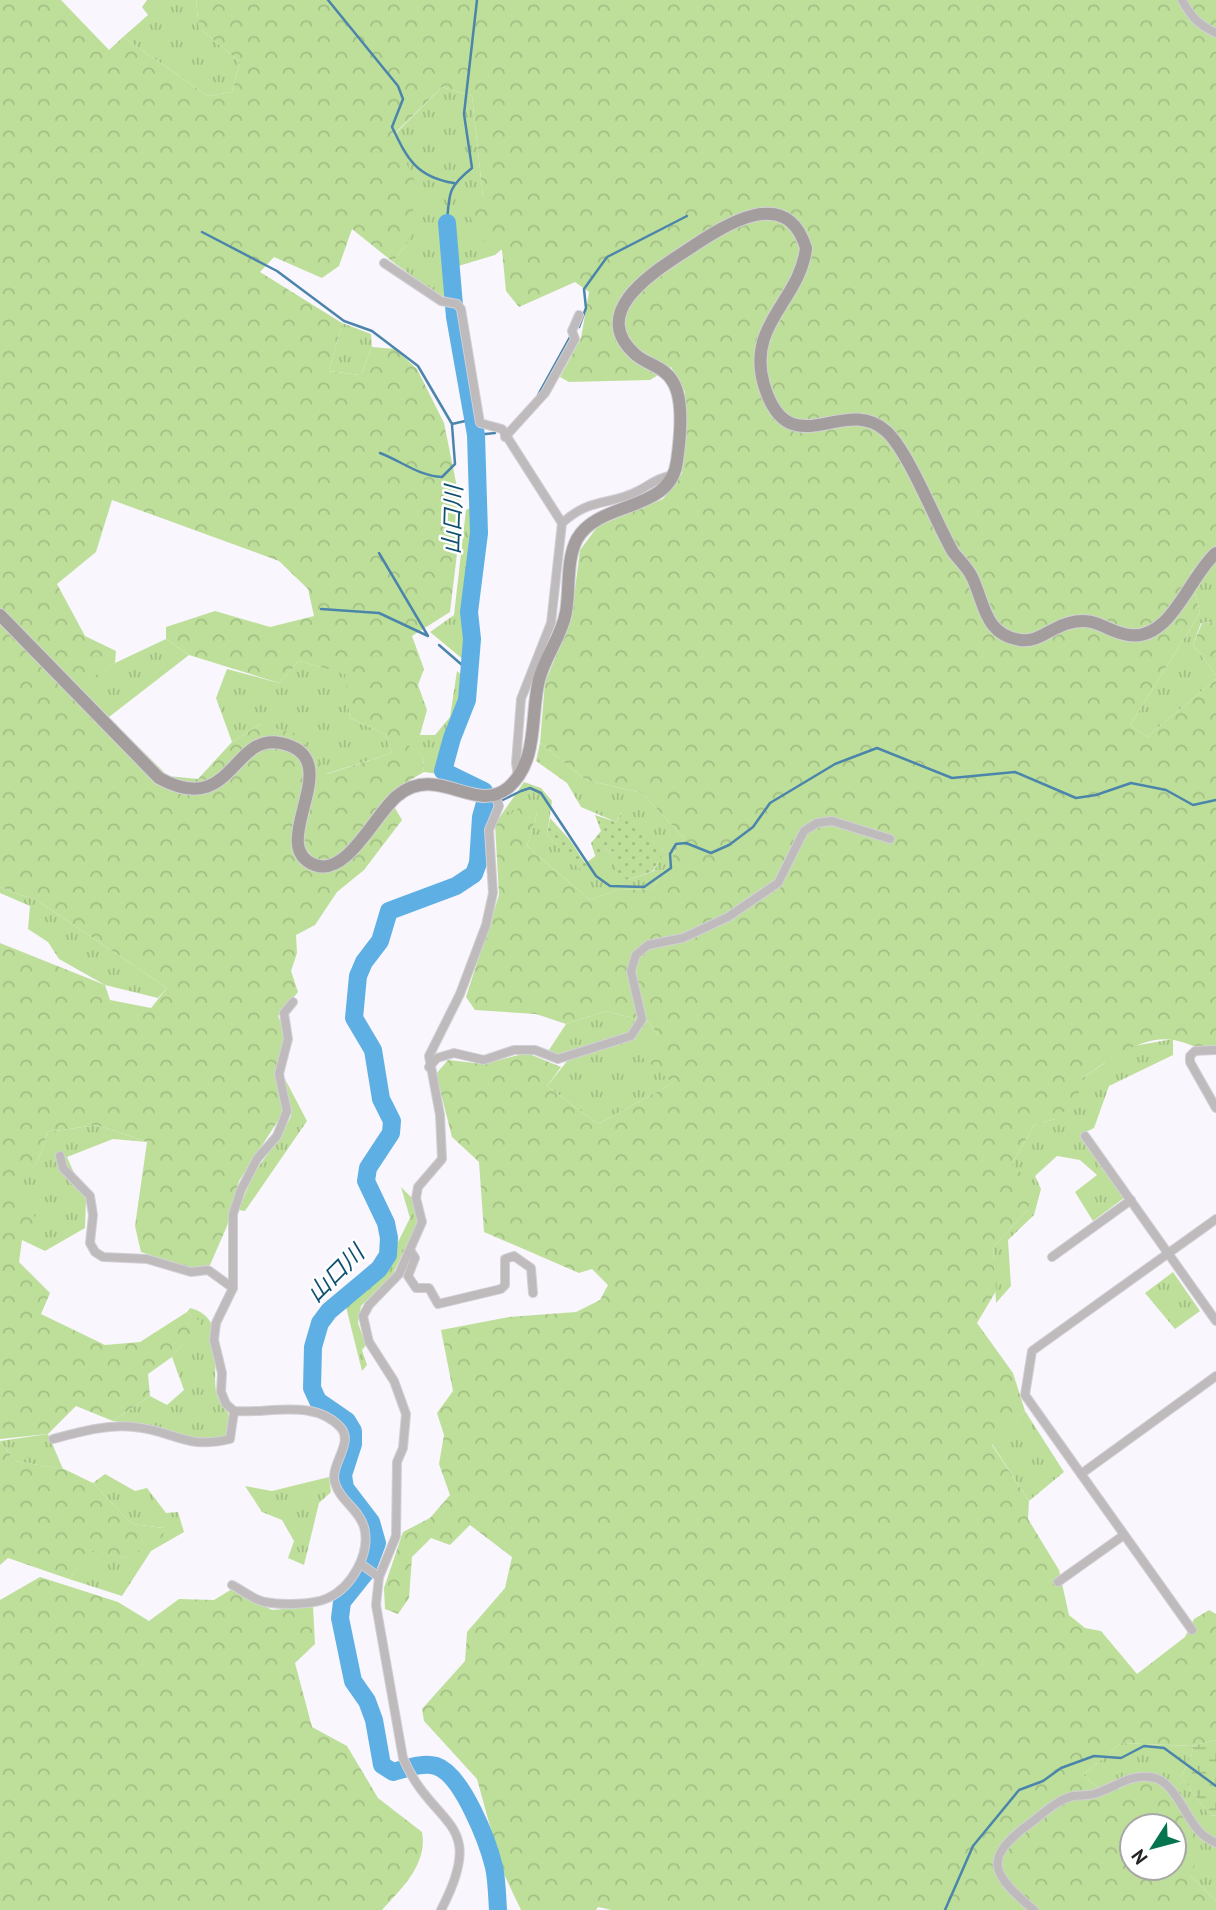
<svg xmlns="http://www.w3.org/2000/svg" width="1216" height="1910" font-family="'PT Sans','Noto Sans JP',sans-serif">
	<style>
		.grass { fill: url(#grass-tufts) }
		.forest { fill: url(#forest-crowns); fill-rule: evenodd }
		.wetland { fill: url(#wetland-marsh) }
		.park { fill: url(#park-dots) }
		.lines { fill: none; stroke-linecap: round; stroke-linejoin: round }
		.stream { stroke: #4c85ab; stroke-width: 2.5 }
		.river { stroke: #5eb0e4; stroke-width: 18 }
		.street-casing { stroke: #d2d0d7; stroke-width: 10 }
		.secondary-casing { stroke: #d2d0d7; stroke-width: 14 }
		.street { stroke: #bfbbbc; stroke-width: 8 }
		.secondary { stroke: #a39d9e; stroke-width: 12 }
		.labels { text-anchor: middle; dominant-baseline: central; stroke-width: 5; stroke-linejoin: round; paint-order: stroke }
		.water-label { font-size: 23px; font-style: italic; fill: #0f5072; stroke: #fff }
	</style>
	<defs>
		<pattern id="grass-tufts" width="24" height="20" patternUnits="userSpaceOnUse" patternTransform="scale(1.75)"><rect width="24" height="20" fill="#bedf9a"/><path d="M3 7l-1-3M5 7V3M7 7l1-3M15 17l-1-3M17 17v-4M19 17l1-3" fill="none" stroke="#a3bf85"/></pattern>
		<pattern id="forest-crowns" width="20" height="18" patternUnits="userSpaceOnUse" patternTransform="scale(1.75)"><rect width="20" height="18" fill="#bedf9a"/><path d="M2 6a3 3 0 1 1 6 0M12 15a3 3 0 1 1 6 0" fill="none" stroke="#a3bf85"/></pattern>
		<pattern id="wetland-marsh" width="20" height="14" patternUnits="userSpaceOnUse" patternTransform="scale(1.75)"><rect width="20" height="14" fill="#bedf9a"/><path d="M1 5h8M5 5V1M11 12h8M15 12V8" fill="none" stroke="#a3bf85"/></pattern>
		<pattern id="park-dots" width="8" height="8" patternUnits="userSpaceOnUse" patternTransform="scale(1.75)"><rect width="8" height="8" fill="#bedf9a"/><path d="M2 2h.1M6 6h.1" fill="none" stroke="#a3bf85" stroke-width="1.8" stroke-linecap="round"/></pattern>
	</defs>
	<rect width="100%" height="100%" fill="#f9f6fe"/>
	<g class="grass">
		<polygon points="147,0 196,0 199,28 240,62 232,92 208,96 123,37 148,15 142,7"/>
		<polygon points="442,87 472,96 483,197 502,249 495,255 455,267 460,297 440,296 393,262 408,242 393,136"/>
		<polygon points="342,323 371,334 372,347 361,375 329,371"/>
		<polygon points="472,507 474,530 463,607 465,661 430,632 454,615 466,510"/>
		<polygon points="1216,545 1216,622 1201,623 1193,645 1216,675 1216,679 1147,737 1130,725 1200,613 1190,573"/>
		<polygon points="166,639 189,655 109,717 78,686 115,663"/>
		<polygon points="299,661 346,674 350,718 385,734 392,753 326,774 261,724 232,742 216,698 227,669 279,683"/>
		<polygon points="457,671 465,678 464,698 446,736 438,774 424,772 423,757 407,745 420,735 435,735 450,717"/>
		<polygon points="540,743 586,780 642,793 684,838 652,889 617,890 590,900 527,846 537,813 495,824 524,782 541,788 552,801 547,835 579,868 605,849 614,852 628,880 654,871 663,851 621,813 616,822 581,807 567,783 536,761"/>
		<polygon points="0,887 38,901 167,988 158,998 105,985 59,959 48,942 28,929 30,906 0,893"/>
		<polygon points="606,1011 649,1022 658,1035 673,1083 598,1124 547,1086 568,1060 549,1050 566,1024"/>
		<polygon points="1173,1039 1173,1055 1109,1086 1094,1128 1080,1135 1124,1198 1093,1221 1075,1192 1097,1175 1080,1160 1057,1156 1035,1176 1041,1189 1034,1215 1008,1240 1011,1286 996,1303 993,1247 1028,1210 1012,1164 1034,1125 1055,1119 1081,1079 1128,1047"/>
		<polygon points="285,1079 307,1121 245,1211 238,1210 255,1171 280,1138 291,1116"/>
		<polygon points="97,1125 147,1142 113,1139 67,1157 86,1200 85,1228 45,1251 22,1240 15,1184 37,1163 48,1132"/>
		<path d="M 401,1187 L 412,1198 L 418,1222 L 393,1274 L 361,1306 L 358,1323 L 366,1345 L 362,1350 L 367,1365 L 362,1371 L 346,1307 C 366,1287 392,1270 393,1240 L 398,1242 L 410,1218 Z"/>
		<polygon points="1173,1272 1200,1311 1175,1329 1145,1293"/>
		<path d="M 190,1308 C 230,1318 210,1364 217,1395 C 219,1400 224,1404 226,1409 C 231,1416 228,1428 227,1436 L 202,1441 L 166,1429 L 113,1421 L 150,1396 L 167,1405 L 184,1390 L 172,1357 L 200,1322 L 187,1312 Z"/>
		<polygon points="1025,1411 1064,1472 1029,1501 992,1444"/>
		<polygon points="48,1434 63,1469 15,1461 0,1441"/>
		<polygon points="105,1474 135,1491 147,1488 166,1513 178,1512 184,1532 151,1551 122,1596 69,1579 92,1550 127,1558 164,1528 132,1524 93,1483"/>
		<polygon points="329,1477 331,1492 319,1503 304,1565 288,1558 294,1541 282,1520 262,1512 245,1486 272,1491"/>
		<polygon points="1121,1743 1192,1746 1193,1751 1181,1777 1210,1815 1216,1816 1216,1901 1191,1876 1167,1790 1100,1789 1083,1775"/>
	</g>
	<g class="forest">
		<path d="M 0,0 L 61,0 L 109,50 L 123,37 L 208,96 L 232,92 L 240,62 L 199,28 L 196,0 L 1216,0 L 1216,545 L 1190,573 L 1200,613 L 1130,725 L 1147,737 L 1216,679 L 1216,1045 C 1194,1051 1194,1044 1174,1040 C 1142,1034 1106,1062 1081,1079 L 1077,1102 L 1055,1119 L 1034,1125 L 1012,1164 L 1032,1184 L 1028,1210 L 993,1247 L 996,1291 L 977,1323 L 1013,1373 L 1025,1411 L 992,1445 L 1029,1501 L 1028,1519 L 1059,1570 L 1069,1615 L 1085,1628 L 1101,1631 L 1137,1674 L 1185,1637 L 1194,1619 L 1209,1610 L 1216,1614 L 1216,1740 L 1192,1746 L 1121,1743 L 1083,1775 L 1100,1789 L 1149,1780 L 1167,1790 L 1202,1841 L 1191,1876 L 1216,1901 L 1216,1910 L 612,1910 L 598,1907 L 596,1910 L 521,1910 L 502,1870 L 477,1779 L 424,1721 L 422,1709 L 465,1661 L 467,1632 L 505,1588 L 512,1557 L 470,1525 L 450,1545 L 431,1538 L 412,1557 L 409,1598 L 398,1614 L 385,1609 L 384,1588 L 403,1532 L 430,1518 L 450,1495 L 439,1464 L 444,1435 L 437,1413 L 453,1391 L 441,1330 L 509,1317 L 576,1312 L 600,1300 L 608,1285 L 592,1269 L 579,1273 L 484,1232 L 479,1162 L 452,1137 L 436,1074 L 448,1060 L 484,1064 L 527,1053 L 561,1067 L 547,1086 L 598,1124 L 673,1083 L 641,1056 L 658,1035 L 649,1022 L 606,1011 L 566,1024 L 536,1014 L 475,1010 L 466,997 L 499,895 L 495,824 L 529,801 L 537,813 L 527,846 L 590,900 L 617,890 L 652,889 L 684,838 L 642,793 L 586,780 L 540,743 L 545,682 L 571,620 L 580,550 L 598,526 L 663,499 L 682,473 L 685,392 L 671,367 L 650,380 L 569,382 L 560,377 L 581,338 L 589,292 L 575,282 L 519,307 L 506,291 L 502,250 L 478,239 L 468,210 L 483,197 L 472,96 L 442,87 L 393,135 L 417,186 L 408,242 L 393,262 L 352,229 L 339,266 L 322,278 L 274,257 L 260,272 L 342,323 L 329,371 L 361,375 L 372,347 L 395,349 L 417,369 L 444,423 L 462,512 L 450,612 L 412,636 L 424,669 L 418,685 L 427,710 L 420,735 L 408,745 L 423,757 L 424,772 L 405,783 L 395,808 L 402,820 L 364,870 L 337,892 L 315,925 L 296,935 L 297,953 L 291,971 L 298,992 L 278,1016 L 286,1034 L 277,1076 L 283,1113 L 239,1181 L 227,1226 L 210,1265 L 190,1268 L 141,1252 L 135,1226 L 147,1142 L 97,1125 L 48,1132 L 37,1163 L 16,1185 L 36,1219 L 22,1240 L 19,1262 L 50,1293 L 41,1314 L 105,1345 L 140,1342 L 187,1312 L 201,1322 L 172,1357 L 148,1374 L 150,1396 L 113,1421 L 76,1406 L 48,1434 L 0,1439 L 0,943 L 105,985 L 110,1000 L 151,1008 L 167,988 L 38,901 L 0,887 ZM 112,500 L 279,561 L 308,589 L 314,616 L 270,627 L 215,611 L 166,627 L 166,639 L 189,655 L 279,683 L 299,661 L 345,674 L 350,718 L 385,734 L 392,753 L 327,774 L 300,735 L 261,724 L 232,742 L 198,779 L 168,776 L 78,687 L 115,663 L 116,651 L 85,636 L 57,584 L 96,552 ZM 1132,1826 L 1174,1826 L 1174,1868 L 1132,1868 Z"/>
		<polygon points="1216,622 1216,675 1193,645 1202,623"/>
		<polygon points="0,1441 15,1461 64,1469 93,1483 132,1524 164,1528 163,1537 127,1558 92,1551 69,1579 8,1558 0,1565"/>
		<path d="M 40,1577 L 118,1602 L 149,1621 L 179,1599 L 214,1600 L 232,1589 L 272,1610 L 313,1606 L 315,1644 L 295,1663 L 312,1727 L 347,1746 L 378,1798 L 422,1832 C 428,1864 402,1888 382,1910 L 0,1910 L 0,1600 Z"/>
	</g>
	<polygon class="wetland" points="1216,1740 1216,1816 1210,1815 1181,1777 1193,1751 1192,1746"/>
	<g class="park">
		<polygon points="622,812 664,852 653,871 628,880 616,874 614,852 605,849 596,858 591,843 601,831 595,815 616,822"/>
		<polygon points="550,818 570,840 587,866 579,869 547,835"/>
	</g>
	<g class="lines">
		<g class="stream">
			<path d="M 328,0 L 398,86 L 403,99 L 392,127 C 407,158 416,177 454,183"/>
			<path d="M 447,223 C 449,193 448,187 472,168 L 464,114 L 477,0"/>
			<polyline points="202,232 277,271 344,321 372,331 418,366 452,424 474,419"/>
			<polyline points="579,327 586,308 584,289 607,257 687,216"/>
			<polyline points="538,395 570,337"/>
			<polyline points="476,435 495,433"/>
			<path d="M 380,453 C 403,462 419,476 442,477 L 455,464 L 452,425"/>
			<polyline points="321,609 379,613 428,636 379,553"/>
			<polyline points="439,645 469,671"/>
			<polyline points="484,809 521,791 530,788 541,793 596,876 610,886 644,887 671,868 670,854 676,844 686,843 711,853 729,845 753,827 770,803 835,764 877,748 952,778 1015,772 1076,798 1096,795 1131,783 1166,790 1193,805 1216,800"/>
			<polyline points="945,1910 973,1846 1019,1790 1043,1781 1061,1768 1094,1756 1121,1758 1144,1746 1164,1748 1216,1786"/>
		</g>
		<g class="river">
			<polyline points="447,223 455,317 476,435 479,533 469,612 472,639 467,700 452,738 443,771 484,791"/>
			<path d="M 485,803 L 481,817 L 478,863 L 474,874 L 456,886 L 389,911 L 380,941 L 364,962 L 358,976 L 354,1018 L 373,1050 L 381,1099 L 392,1121 L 391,1133 L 368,1168 L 366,1181 L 386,1223 L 389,1238 L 388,1255 L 379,1269 L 329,1311 L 320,1323 L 313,1347 L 312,1388 L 318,1401 L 347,1421 L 353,1431 L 353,1444 L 343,1475 L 345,1488 L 371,1522 L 377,1543 L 366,1572 L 342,1602 L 340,1618 L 353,1681 L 367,1701 L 374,1720 L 382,1765 L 393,1772 C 406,1769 422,1762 436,1766 C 462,1774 488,1842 494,1867 C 497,1881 497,1896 498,1910"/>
		</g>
		<g class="street-casing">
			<g id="street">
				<path d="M 1182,0 C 1191,17 1199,25 1216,33"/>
				<polyline points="384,263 441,301 457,304 461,309 480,423 502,429 562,523"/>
				<polyline points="505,437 545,393 575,339 572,331 579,315"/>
				<path d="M 518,777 L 516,763 L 521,699 L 551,623 L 562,523 C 591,497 609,506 638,491 C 651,484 659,477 674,475"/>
				<polyline points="1216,1050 1195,1051 1190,1056 1190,1062 1216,1108"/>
				<polyline points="429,1067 437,1058 454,1053 484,1060 514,1050 535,1050 558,1059 631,1036 642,1019 631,971 636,955 648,945 683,938 728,917 778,883 804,831 817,823 832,821 890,839"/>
				<polyline points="1085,1136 1216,1321"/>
				<polyline points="60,1156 63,1168 90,1196 93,1215 90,1243 95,1252 103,1257 147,1259 191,1272 208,1270 233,1288"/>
				<polyline points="1216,1219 1032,1351 1025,1395 1081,1474 1216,1376"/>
				<polyline points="410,1250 415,1258 408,1276 416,1288 429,1288 438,1304 501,1289 505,1285 505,1259 514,1256 531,1268 533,1293"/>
				<polyline points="1052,1257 1131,1200"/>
				<path d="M 53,1439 C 79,1432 107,1424 134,1427 C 176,1431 185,1450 230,1439 L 234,1411"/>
				<polyline points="1081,1474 1192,1630"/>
				<polyline points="361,1564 379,1577"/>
				<polyline points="1058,1582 1124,1535"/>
				<path d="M 232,1585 C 242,1590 254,1600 265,1602 C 281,1605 313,1605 328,1598 C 352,1587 371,1553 364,1527 C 359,1509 340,1501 335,1483 C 329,1466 354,1443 341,1428 C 314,1398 269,1414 234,1411 L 226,1404 L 221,1392 L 222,1373 L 214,1340 L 216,1323 L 233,1288 L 233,1214 L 241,1190 L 257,1159 L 277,1136 L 287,1111 L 279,1074 L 288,1039 L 284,1013 L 293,1002"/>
				<path d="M 441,1910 C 489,1818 433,1829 403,1758 L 376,1605 L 379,1577 L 396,1536 L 397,1462 L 403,1448 L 406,1414 L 394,1381 L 369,1342 L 363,1316 L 369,1305 L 399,1274 L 422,1222 L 416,1198 L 418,1187 L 442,1159 L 440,1115 L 429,1056 L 460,994 L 486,925 L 493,893 L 489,830 L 499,806 L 495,795"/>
				<path d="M 1034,1910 C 990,1873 982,1858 1032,1822 C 1045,1812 1057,1800 1073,1796 C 1080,1795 1087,1796 1094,1794 C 1115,1788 1131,1772 1155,1778 C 1175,1784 1185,1816 1199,1831 C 1203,1836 1210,1840 1216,1843"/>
			</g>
		</g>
		<g class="secondary-casing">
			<path id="secondary" d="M 0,615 L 159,778 C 232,818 232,733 280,743 C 352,757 263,846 315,865 C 347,877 375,814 397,796 C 438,762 475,816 509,787 C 539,760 530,715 539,680 C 545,656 562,636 566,612 C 570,589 566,560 577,539 C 599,500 671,513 677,461 C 680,440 684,400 673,382 C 665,367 648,365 636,355 C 589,314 649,275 681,254 C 718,230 785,180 806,248 C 800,301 746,324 764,385 C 789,468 844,393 886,431 C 909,452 935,521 953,552 C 959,560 968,568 972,577 C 985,604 984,634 1020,640 C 1038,643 1052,627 1069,623 C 1096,615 1106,632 1129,635 C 1171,641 1188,578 1216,553"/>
		</g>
		<use href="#street" class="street"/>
		<use href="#secondary" class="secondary"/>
	</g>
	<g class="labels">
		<g class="water-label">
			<text transform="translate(452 520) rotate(-88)">山口川</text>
			<text transform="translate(335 1273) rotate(-45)">山口川</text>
		</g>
	</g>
	<g transform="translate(1153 1847) rotate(234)"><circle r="33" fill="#ffffff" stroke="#a7a7a8" stroke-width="2"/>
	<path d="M0-5L12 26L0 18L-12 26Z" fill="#05754f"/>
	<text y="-10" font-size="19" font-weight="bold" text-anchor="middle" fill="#232225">N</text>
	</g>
</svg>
